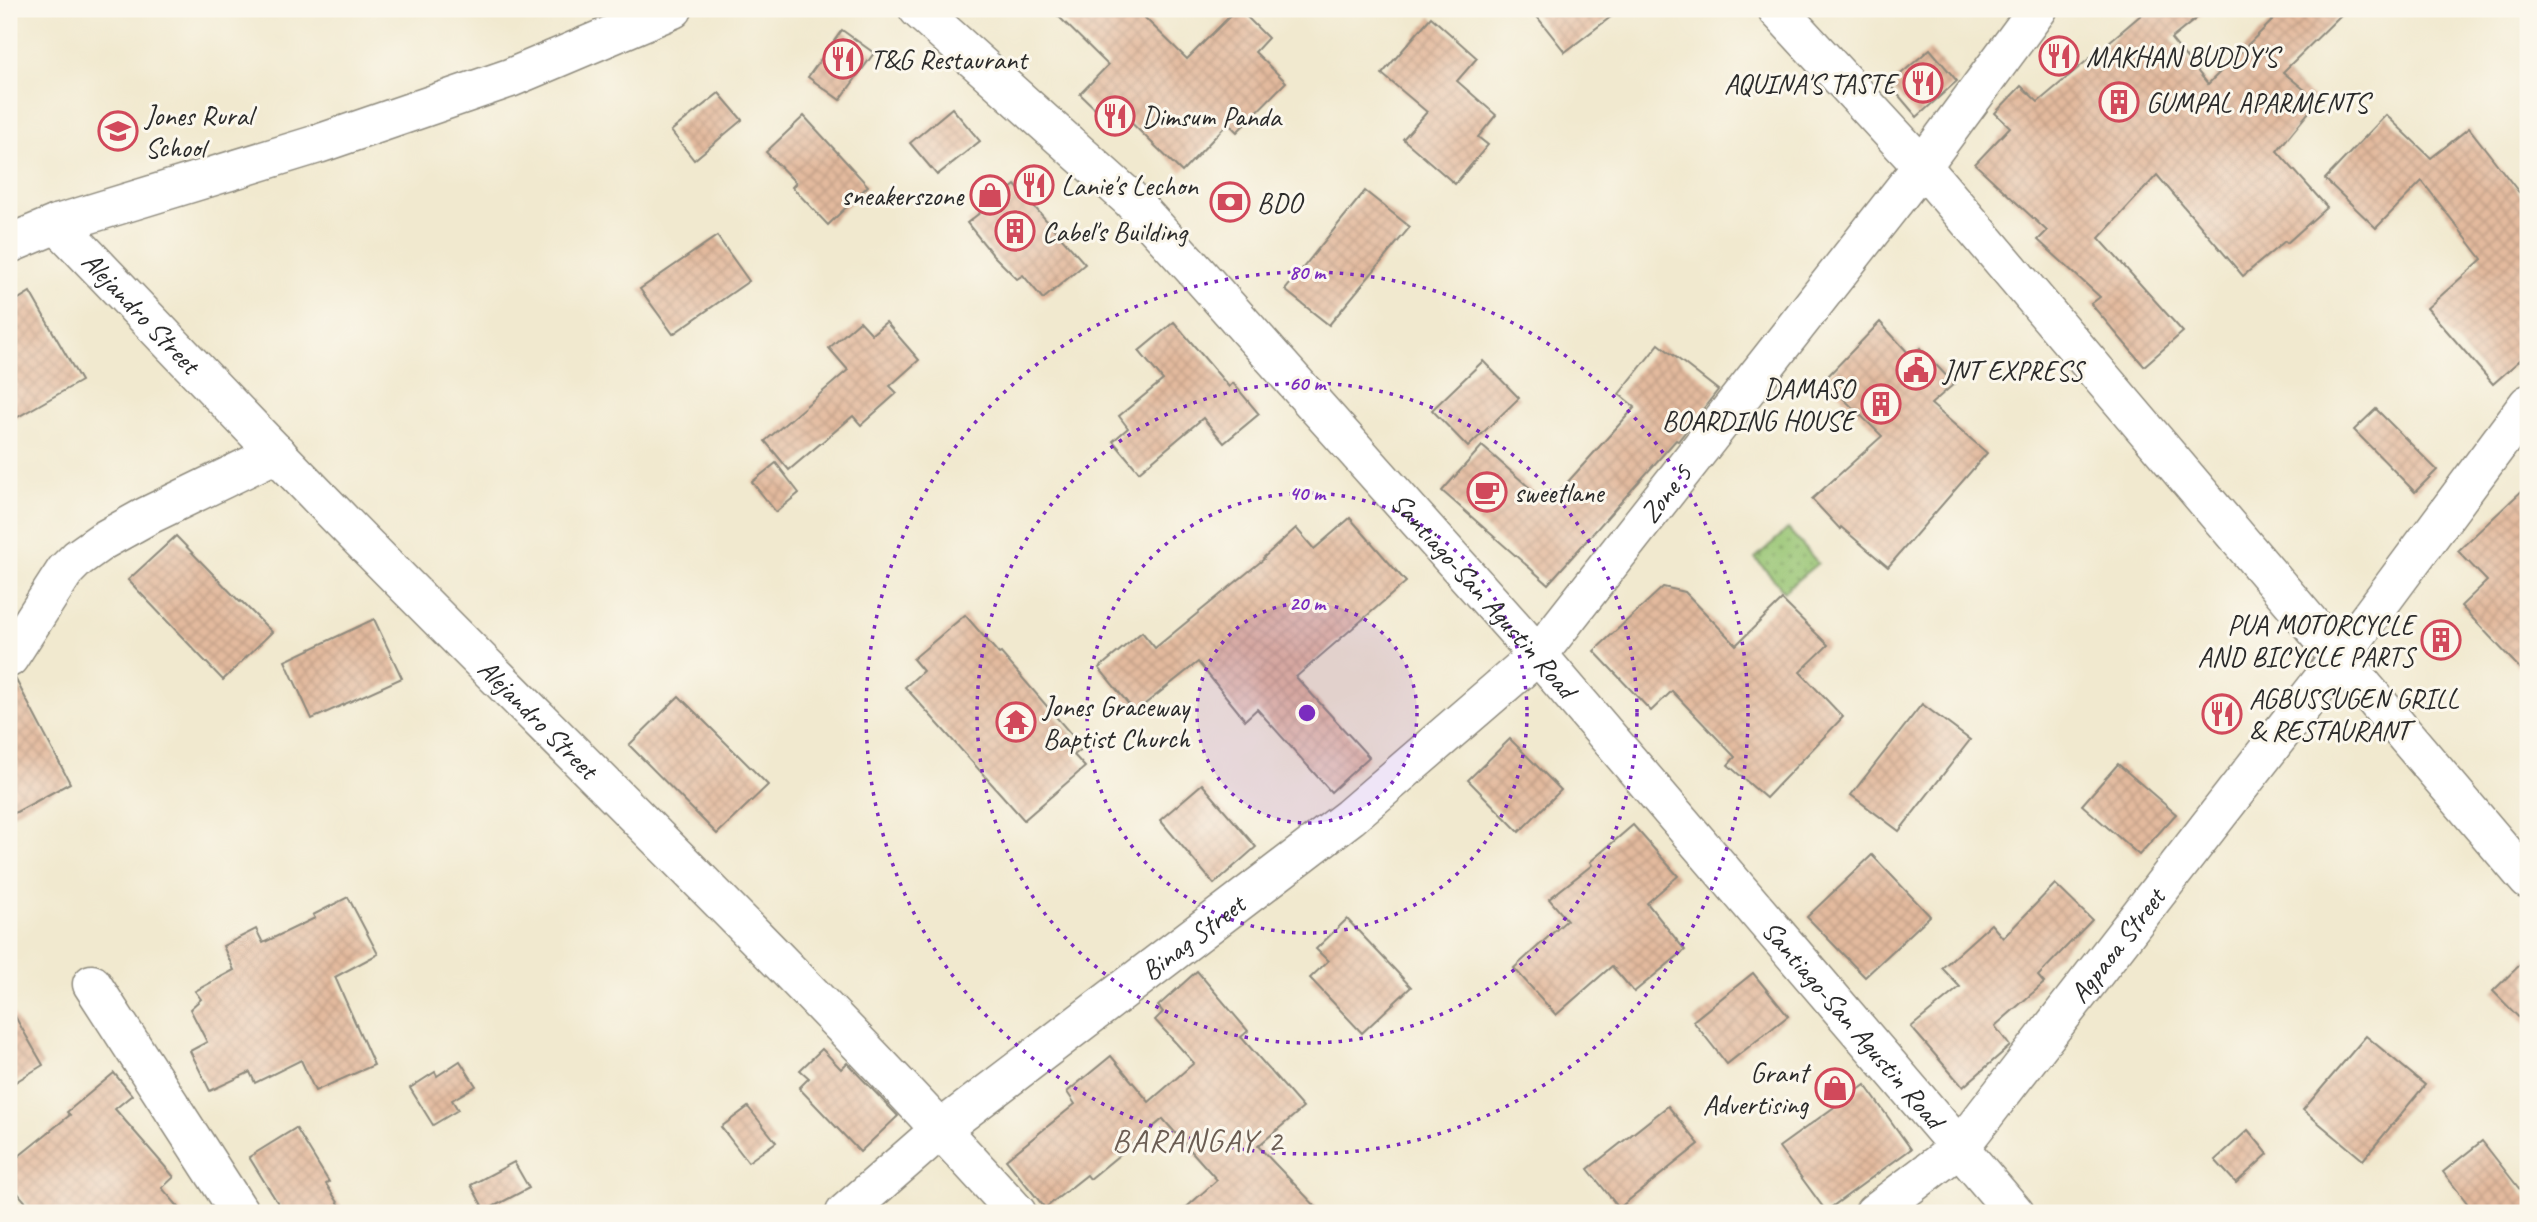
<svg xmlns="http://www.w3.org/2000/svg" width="2537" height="1222" font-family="Caveat,sans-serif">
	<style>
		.garden { fill: url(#garden-dots); stroke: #61784e; stroke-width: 2 }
		.building { fill: url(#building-cross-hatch) }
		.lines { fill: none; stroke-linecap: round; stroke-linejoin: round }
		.minor-casing { stroke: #8e8a7d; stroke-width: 41 }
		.major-casing { stroke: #8e8a7d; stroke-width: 41 }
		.minor { stroke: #fff; stroke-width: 38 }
		.major { stroke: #fff; stroke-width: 38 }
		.ring { fill: none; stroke: #7b2cbf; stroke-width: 3.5; stroke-dasharray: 3.5 7 }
		.labels { text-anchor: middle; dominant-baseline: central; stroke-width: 6; stroke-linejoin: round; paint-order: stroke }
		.poi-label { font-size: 28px; fill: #2b2b2b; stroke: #fbf7ec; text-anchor: start }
		.street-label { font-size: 28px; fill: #2b2b2b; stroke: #fbf7ec }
		.quarter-label { font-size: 32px; letter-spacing: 2px; fill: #6b5d53; stroke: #fbf7ec }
		.centre { fill: #7b2cbf; stroke: #fbf7ec; stroke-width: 3.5 }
		.ring-label { font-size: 21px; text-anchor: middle; font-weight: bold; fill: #7b2cbf; stroke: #fbf7ec; stroke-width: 6; stroke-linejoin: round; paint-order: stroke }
	</style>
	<defs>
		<pattern id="garden-dots" width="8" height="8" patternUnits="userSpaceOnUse" patternTransform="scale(1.75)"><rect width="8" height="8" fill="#97c472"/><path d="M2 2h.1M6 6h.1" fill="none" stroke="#7b9f5e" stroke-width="1.8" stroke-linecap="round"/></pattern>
		<pattern id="building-cross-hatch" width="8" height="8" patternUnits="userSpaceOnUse" patternTransform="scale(1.75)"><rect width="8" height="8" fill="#e3ba9e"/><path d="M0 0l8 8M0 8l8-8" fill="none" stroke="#c3a088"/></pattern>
	</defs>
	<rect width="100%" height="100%" fill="#fbf7ec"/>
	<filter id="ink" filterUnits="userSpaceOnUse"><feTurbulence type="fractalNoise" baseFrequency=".0143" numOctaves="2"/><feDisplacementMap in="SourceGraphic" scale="14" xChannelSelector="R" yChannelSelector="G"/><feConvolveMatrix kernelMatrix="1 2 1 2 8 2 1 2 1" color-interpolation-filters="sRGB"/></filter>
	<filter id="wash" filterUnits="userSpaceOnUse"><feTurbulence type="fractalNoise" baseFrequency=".00686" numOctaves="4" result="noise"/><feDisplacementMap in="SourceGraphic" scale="28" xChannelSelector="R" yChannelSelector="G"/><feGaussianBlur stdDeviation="1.57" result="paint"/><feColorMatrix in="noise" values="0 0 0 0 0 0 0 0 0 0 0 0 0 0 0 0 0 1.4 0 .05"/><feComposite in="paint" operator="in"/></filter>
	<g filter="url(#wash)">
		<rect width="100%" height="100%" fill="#f1e9cf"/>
		<polygon class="garden" points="1788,529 1818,563 1784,591 1755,558"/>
		<g id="blocks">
			<g class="building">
				<polygon points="1051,9 1136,9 1187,59 1237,9 1239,9 1268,38 1255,52 1286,82 1237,132 1228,123 1182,172 1114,106 1104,117 1080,94 1108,65"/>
				<polygon points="1531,9 1621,9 1565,52"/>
				<polygon points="2148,9 2208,9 2171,39 2208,84 2284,9 2347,9 2283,72 2318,101 2277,151 2327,207 2287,243 2285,241 2243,276 2157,175 2099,238 2183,332 2144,366 2091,304 2100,297 2038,240 2047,231 1975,164 2010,127 1995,113 2021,86 2038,102"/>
				<polygon points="1431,17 1477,58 1457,81 1496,115 1478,137 1488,145 1455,184 1403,139 1427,112 1382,74"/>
				<polygon points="842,30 874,53 840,100 808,77"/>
				<polygon points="1930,49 1957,81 1917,117 1889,84"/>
				<polygon points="719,93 742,120 694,160 671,131"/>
				<polygon points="952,108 980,141 937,175 910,143"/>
				<polygon points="2386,115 2431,158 2469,128 2528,204 2528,353 2493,384 2427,308 2482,259 2422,181 2376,228 2325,179"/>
				<polygon points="804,116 868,186 828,225 792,187 796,183 766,152"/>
				<polygon points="1015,185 1085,264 1043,299 1023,275 1017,279 993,255 967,223"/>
				<polygon points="1365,191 1410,227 1329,325 1285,290"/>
				<polygon points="717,236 749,281 673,334 640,289"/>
				<polygon points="30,292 81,381 9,422 9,305"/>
				<polygon points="860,321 872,334 886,322 919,360 890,386 897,393 861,425 853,416 789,470 765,441 848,370 829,348"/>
				<polygon points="1174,322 1229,387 1233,383 1259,414 1224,443 1203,418 1139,472 1113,441 1128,428 1119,416 1163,380 1139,351"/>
				<polygon points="1880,322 1911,356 1920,348 1954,384 1931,404 1987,453 1888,567 1841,527 1840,529 1812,499 1882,436 1824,380"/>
				<polygon points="1659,344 1718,390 1678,441 1676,440 1548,584 1442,491 1482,446 1548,504 1635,407 1619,394"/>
				<polygon points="1483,361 1519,398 1468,447 1432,410"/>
				<polygon points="2376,409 2437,470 2415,492 2354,430"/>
				<polygon points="776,463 799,493 776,512 752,482"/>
				<polygon points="2528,485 2528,677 2461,606 2487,581 2458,551"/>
				<polygon points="1350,518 1406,582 1296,677 1369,757 1331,792 1257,709 1245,720 1198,662 1135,712 1099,668 1142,632 1155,648 1264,559 1263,558 1296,528 1314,549"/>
				<polygon points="176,536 240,602 241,601 272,632 223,680 128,580"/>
				<polygon points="1663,587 1685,592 1736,645 1782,600 1828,645 1800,672 1843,717 1766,798 1728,765 1735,757 1672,691 1651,711 1594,651"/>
				<polygon points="965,615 999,654 1001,653 1083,748 1074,755 1085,767 1024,820 905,687 923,671 913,659"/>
				<polygon points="374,619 402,678 312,719 285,661"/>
				<polygon points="15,678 70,783 9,816 9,680"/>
				<polygon points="679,696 768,785 717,834 629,745"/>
				<polygon points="1922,704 1970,740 1899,831 1851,795"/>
				<polygon points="1510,739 1561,790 1519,832 1468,780"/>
				<polygon points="2118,764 2176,814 2139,855 2082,805"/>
				<polygon points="1202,784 1256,847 1214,884 1160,820"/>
				<polygon points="1633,825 1678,876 1647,903 1685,950 1634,992 1612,966 1556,1015 1514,968 1567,920 1549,899 1592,865 1590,862"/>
				<polygon points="1872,855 1930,916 1865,977 1807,917"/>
				<polygon points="2055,884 2092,920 2038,976 2044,983 1995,1026 2010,1046 1963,1087 1911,1027 1960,987 1942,968 1991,924 2003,938"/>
				<polygon points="348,897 378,954 335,977 374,1065 315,1091 301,1060 255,1083 250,1072 210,1091 190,1051 207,1042 190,1009 201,999 195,991 234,970 223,946 256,929 263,943 315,918 313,915"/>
				<polygon points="1347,919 1411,987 1362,1033 1310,978 1328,961 1316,949"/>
				<polygon points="2528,957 2528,1027 2493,991"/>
				<polygon points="1197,971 1248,1031 1241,1037 1303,1108 1258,1146 1322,1213 1180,1213 1217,1180 1163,1119 1090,1179 1087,1175 1045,1208 1006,1160 1075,1104 1067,1092 1111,1056 1149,1102 1194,1063 1155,1020 1163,1012 1158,1006"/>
				<polygon points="1753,973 1788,1016 1727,1064 1693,1021"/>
				<polygon points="9,1006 43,1065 9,1086"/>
				<polygon points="2366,1036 2425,1085 2363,1160 2303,1110"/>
				<polygon points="822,1049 841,1069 847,1063 898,1116 860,1152 799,1088 809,1078 800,1070"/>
				<polygon points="460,1061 476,1086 452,1100 458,1110 433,1125 410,1088 435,1072 437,1076"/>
				<polygon points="114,1073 132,1095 115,1109 174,1177 162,1188 184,1213 35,1213 9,1183 9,1164 70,1115 67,1112"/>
				<polygon points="1865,1085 1911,1149 1826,1211 1779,1147"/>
				<polygon points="1668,1106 1699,1144 1619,1208 1588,1169"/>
				<polygon points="748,1107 776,1142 748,1162 721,1127"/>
				<polygon points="296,1128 329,1182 326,1184 345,1213 284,1213 249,1157"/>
				<polygon points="2248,1130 2268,1154 2236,1183 2215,1160"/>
				<polygon points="2482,1141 2528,1200 2528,1213 2475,1213 2443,1172"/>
				<polygon points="514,1162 529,1188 485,1211 471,1185"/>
			</g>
		</g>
	</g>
	<g filter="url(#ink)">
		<use href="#blocks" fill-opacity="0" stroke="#8e8a7d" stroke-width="2"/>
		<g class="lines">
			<g class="minor-casing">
				<g id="minor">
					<polyline points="1777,9 1922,166 2528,880"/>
					<path id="s1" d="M 57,224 C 153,324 248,425 345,524 C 570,753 802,975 1017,1213"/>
					<polyline points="9,244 57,224 318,144 510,78 673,9"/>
					<polyline points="9,658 65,571 78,558 102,541 147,516 277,453"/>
					<polyline points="92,984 240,1213"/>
					<path id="s2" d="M 845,1213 L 941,1129 L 1350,817 L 1538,655 L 1922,166 L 2038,9"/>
					<path id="s3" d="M 1874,1213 L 1959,1148 L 2341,656 L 2528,404"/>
				</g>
			</g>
			<g class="major-casing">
				<g id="major">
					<path id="s4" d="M 918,9 L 1130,199 L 1202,278 L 1538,655 L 2015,1213"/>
				</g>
			</g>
			<use href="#minor" class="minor"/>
			<use href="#major" class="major"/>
		</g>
	</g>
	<circle cx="1307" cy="713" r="110" fill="#7b2cbf" fill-opacity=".12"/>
	<g class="ring">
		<circle cx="1307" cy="713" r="110"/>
		<circle cx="1307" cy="713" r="220"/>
		<circle cx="1307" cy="713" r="330"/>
		<circle cx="1307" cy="713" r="441"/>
	</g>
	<defs>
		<g id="restaurant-ring" transform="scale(2.0125)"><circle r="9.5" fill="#fbf7ec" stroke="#d1495b" stroke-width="1.5"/><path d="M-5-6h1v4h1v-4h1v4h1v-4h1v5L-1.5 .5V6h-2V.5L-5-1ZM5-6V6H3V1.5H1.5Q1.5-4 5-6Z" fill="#d1495b"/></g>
		<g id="building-ring" transform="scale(2.0125)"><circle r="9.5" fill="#fbf7ec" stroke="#d1495b" stroke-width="1.5"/><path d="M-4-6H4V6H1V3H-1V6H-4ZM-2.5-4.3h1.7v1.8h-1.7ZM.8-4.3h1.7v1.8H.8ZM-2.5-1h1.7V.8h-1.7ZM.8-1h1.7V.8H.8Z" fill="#d1495b"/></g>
		<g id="school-ring" transform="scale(2.0125)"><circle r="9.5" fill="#fbf7ec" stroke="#d1495b" stroke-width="1.5"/><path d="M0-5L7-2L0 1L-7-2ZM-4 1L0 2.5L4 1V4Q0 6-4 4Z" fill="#d1495b"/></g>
		<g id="shop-ring" transform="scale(2.0125)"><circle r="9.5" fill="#fbf7ec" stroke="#d1495b" stroke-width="1.5"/><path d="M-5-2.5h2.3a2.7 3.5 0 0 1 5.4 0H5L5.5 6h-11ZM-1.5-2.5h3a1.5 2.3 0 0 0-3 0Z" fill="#d1495b"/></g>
		<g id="bank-ring" transform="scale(2.0125)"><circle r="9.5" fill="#fbf7ec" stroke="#d1495b" stroke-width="1.5"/><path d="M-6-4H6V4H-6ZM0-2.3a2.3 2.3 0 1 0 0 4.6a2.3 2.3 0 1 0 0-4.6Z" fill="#d1495b"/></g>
		<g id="civic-ring" transform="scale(2.0125)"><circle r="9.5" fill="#fbf7ec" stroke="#d1495b" stroke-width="1.5"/><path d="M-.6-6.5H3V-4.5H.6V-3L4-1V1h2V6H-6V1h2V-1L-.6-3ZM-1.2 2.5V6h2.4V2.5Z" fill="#d1495b"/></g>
		<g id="cafe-ring" transform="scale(2.0125)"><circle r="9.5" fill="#fbf7ec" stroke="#d1495b" stroke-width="1.5"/><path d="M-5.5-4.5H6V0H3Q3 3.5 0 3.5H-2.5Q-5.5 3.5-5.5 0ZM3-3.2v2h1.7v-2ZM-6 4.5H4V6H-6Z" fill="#d1495b"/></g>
		<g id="temple-ring" transform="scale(2.0125)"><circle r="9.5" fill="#fbf7ec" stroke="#d1495b" stroke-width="1.5"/><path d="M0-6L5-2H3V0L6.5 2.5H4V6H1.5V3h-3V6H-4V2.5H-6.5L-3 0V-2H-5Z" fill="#d1495b"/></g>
	</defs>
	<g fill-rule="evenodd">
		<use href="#restaurant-ring" x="2059" y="56"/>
		<use href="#restaurant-ring" x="843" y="59"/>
		<use href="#restaurant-ring" x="1923" y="83"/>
		<use href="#building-ring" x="2119" y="102"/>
		<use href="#restaurant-ring" x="1115" y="116"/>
		<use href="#school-ring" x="118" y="131"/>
		<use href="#restaurant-ring" x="1034" y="185"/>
		<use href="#shop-ring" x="990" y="195"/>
		<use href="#bank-ring" x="1230" y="202"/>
		<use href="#building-ring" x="1015" y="231"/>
		<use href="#civic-ring" x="1916" y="370"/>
		<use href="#building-ring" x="1881" y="404"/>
		<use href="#cafe-ring" x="1487" y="492"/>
		<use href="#building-ring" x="2441" y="640"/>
		<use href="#restaurant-ring" x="2222" y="714"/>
		<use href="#temple-ring" x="1016" y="722"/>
		<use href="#shop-ring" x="1835" y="1088"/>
	</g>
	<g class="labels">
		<g class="poi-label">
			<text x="2086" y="56">MAKHAN BUDDY'S</text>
			<text x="870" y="59">T&amp;G Restaurant</text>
			<text x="1896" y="83" text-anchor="end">AQUINA'S TASTE</text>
			<text x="2146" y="102">GUMPAL APARMENTS</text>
			<text x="145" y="115">Jones Rural<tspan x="145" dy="32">School</tspan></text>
			<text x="1142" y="116">Dimsum Panda</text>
			<text x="1061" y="185">Lanie's Lechon</text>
			<text x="963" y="195" text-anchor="end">sneakerszone</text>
			<text x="1257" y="202">BDO</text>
			<text x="1042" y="231">Cabel's Building</text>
			<text x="1943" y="370">JNT EXPRESS</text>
			<text x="1854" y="388" text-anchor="end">DAMASO<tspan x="1854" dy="32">BOARDING HOUSE</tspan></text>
			<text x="1514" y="492">sweetlane</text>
			<text x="2414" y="624" text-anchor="end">PUA MOTORCYCLE<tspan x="2414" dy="32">AND BICYCLE PARTS</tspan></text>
			<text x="2249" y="698">AGBUSSUGEN GRILL<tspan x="2249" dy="32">&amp; RESTAURANT</tspan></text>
			<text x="1043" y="706">Jones Graceway<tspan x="1043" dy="32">Baptist Church</tspan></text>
			<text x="1808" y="1072" text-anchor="end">Grant<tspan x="1808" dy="32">Advertising</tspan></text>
		</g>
		<g class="street-label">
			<text stroke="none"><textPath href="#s1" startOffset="122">Alejandro Street</textPath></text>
			<text stroke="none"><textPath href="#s2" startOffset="1096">Zone 5</textPath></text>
			<text stroke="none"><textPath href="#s4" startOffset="816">Santiago-San Agustin Road</textPath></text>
			<text stroke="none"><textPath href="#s1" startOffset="690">Alejandro Street</textPath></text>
			<text stroke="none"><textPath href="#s2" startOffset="444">Binag Street</textPath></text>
			<text stroke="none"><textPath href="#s3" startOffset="364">Agpaoa Street</textPath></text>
			<text stroke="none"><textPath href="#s4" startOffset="1382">Santiago-San Agustin Road</textPath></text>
		</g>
		<g class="quarter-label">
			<text x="1198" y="1140">BARANGAY 2</text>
		</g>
	</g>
	<circle cx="1307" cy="713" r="10" class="centre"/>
	<g class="ring-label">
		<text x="1307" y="279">80 m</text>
		<text x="1307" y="390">60 m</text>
		<text x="1307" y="500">40 m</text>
		<text x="1307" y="610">20 m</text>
	</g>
	<rect width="2537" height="1222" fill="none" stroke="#fbf7ec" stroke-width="35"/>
</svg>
